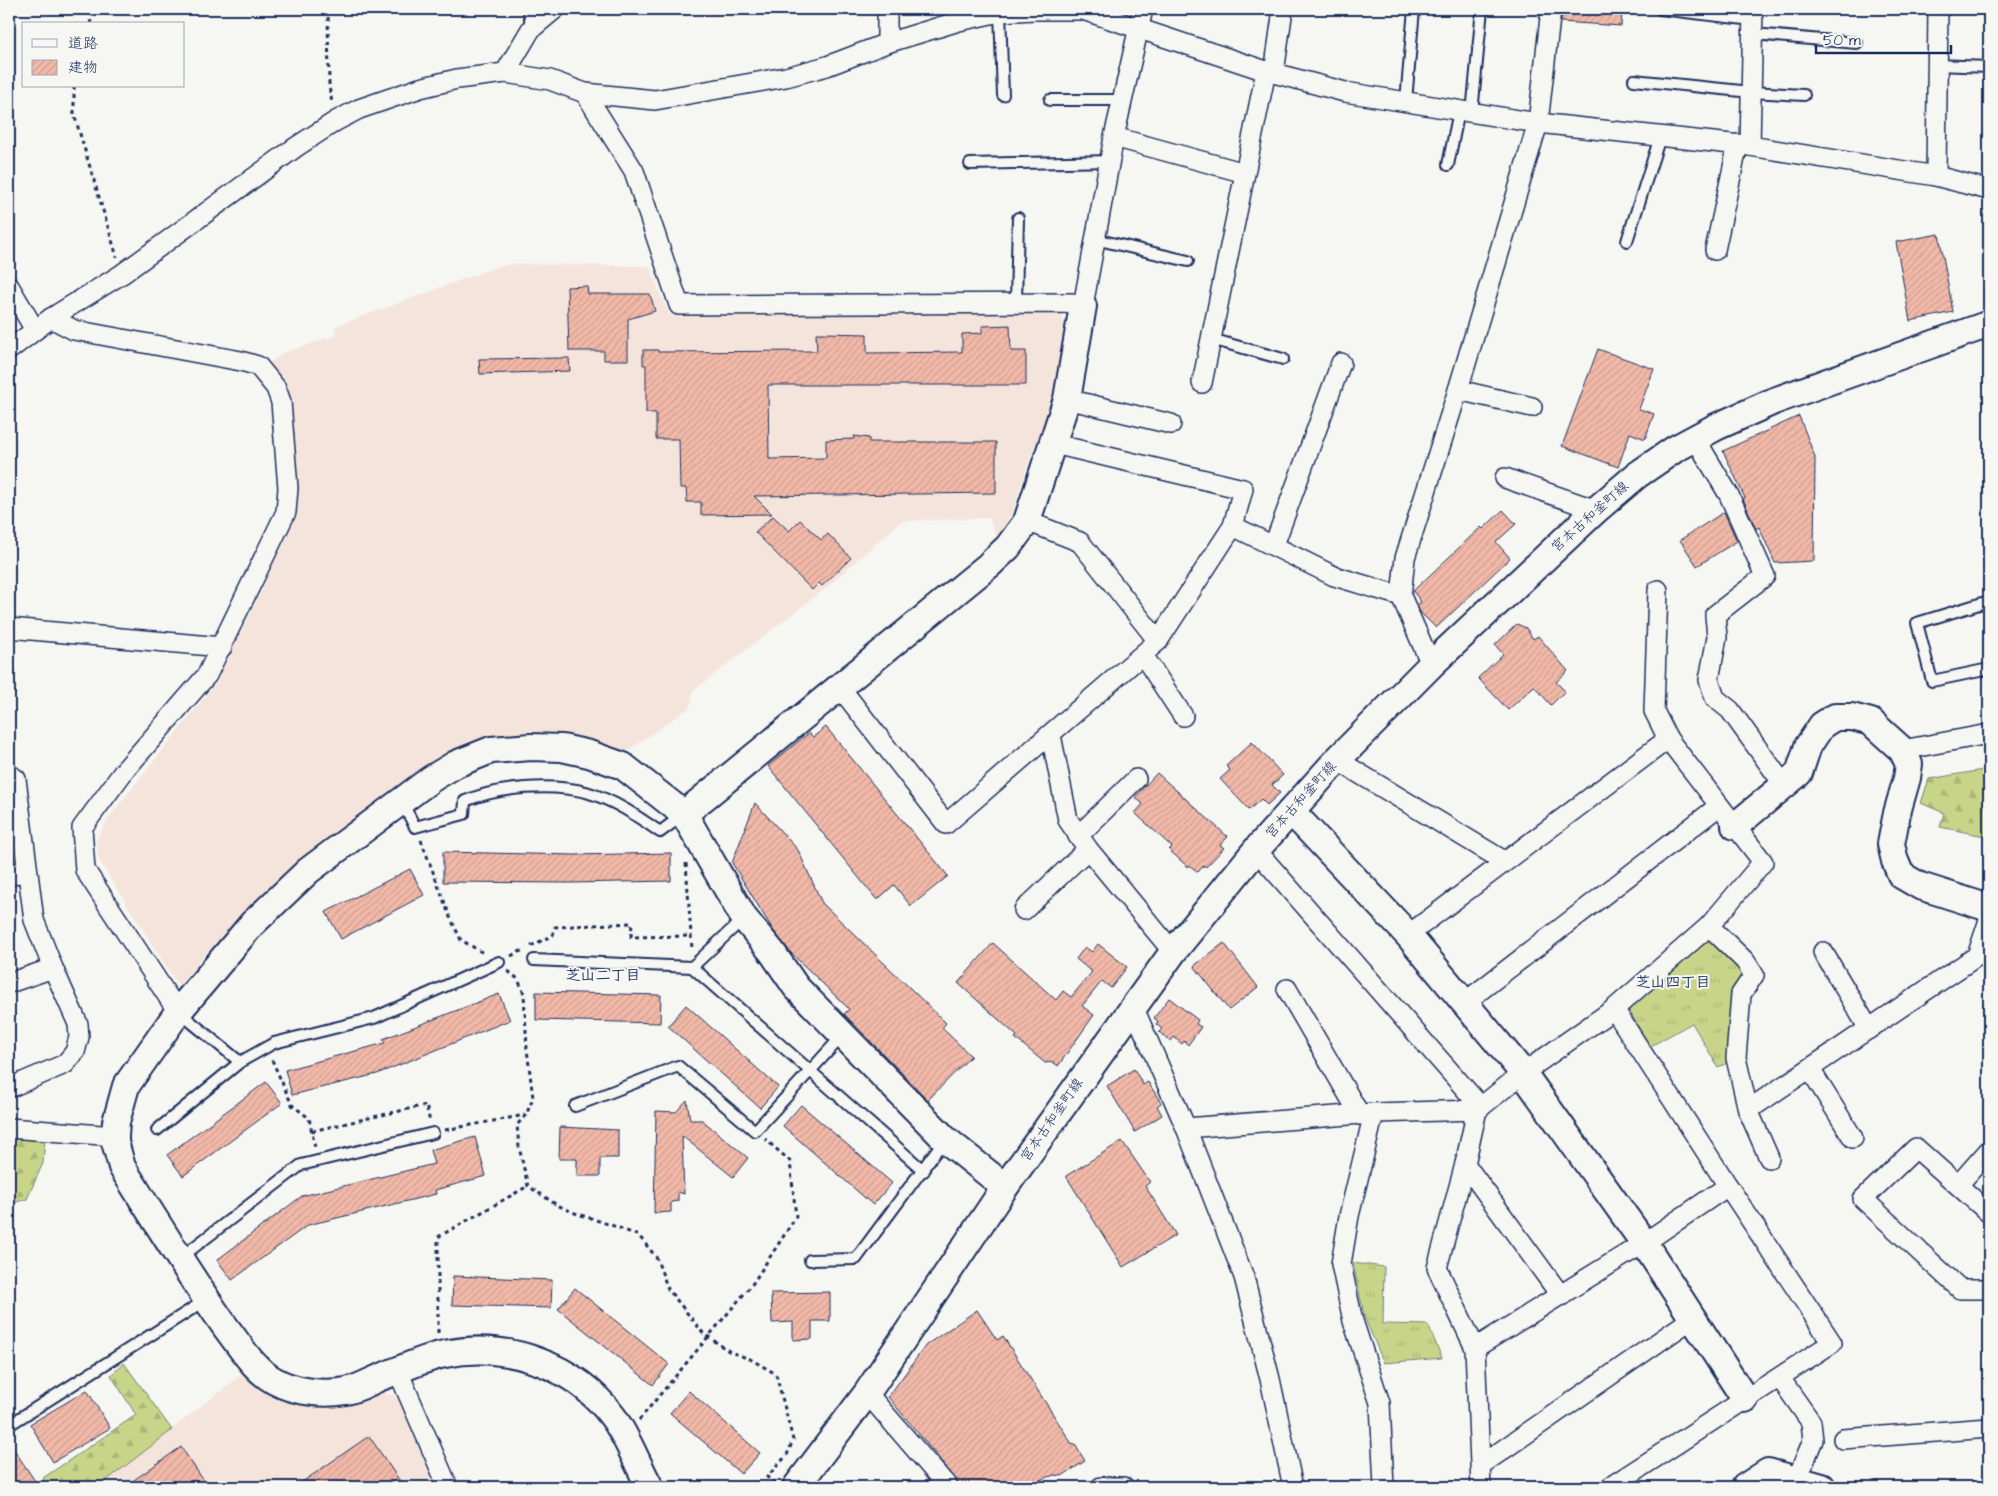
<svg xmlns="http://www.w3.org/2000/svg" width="1998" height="1496" font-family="'Architects Daughter','Klee One',sans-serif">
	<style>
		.built { fill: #f5e4dc }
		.grass { fill: url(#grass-tufts); stroke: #728274 }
		.forest { fill: url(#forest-firs); stroke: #728274 }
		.building { fill: url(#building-hatch); stroke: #1b2f5e }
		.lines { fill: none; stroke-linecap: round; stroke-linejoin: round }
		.lane-casing { stroke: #1b2f5e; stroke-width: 14 }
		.street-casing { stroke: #1b2f5e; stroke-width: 22 }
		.secondary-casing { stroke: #1b2f5e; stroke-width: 30 }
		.path { stroke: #1b2f5e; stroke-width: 3; stroke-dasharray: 4 4; stroke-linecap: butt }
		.lane { stroke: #f6f6f2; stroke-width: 10 }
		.street { stroke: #f6f6f2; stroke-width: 19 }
		.secondary { stroke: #f6f6f2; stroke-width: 26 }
		.labels { text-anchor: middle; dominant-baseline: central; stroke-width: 4; stroke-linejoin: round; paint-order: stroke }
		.street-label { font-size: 14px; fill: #1b2f5e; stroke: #f6f6f2 }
		.neighbourhood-label { font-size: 15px; font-weight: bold; fill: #1b2f5e; stroke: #f6f6f2 }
	</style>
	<defs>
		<pattern id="grass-tufts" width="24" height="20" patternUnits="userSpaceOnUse" patternTransform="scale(1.25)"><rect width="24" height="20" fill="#c8d589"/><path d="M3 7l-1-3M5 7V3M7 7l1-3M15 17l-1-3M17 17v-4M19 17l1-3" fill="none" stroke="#abb779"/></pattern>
		<pattern id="forest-firs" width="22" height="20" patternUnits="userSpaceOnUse" patternTransform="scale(1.25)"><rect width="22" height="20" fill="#c8d589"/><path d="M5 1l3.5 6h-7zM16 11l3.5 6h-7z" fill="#abb779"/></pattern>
		<pattern id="building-hatch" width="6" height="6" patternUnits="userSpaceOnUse" patternTransform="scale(1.25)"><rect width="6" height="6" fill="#f2b9a8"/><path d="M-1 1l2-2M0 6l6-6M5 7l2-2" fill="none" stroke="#cf9f93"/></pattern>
	</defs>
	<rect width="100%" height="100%" fill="#f6f6f2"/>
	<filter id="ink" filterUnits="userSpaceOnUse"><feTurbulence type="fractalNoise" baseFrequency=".02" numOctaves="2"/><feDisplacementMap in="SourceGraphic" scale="10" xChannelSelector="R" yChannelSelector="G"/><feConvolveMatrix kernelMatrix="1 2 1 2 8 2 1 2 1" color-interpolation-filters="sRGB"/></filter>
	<g filter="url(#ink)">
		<g class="built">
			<polygon points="511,264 649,266 669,314 1061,314 1066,329 1061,385 1030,458 1012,513 997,537 989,518 901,521 826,588 693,691 690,707 626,752 594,740 563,734 531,733 488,738 452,751 425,766 279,880 207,952 179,987 99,860 96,839 111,815 216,683 257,600 296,514 289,398 267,365 283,353 337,335 334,327 496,267"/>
			<polygon points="245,1372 335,1405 349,1404 384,1393 397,1396 437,1487 98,1487"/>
		</g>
		<g class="grass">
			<polygon points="1708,938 1744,974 1730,1062 1718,1067 1692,1023 1649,1047 1629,1010"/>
			<polygon points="1353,1263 1384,1267 1383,1324 1428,1325 1442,1358 1384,1363 1365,1319"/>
		</g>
		<g class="forest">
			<polygon points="1989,769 1989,837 1940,827 1944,813 1921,803 1929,779"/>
			<polygon points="9,1136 45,1139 43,1163 27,1199 9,1204"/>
			<polygon points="124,1363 172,1430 98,1487 48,1487 43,1478 136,1415 111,1375"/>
		</g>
		<g class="building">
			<polygon points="1562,9 1622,9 1621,26 1561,22"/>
			<polygon points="1939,234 1953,312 1910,321 1896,242"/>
			<polygon points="587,286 588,294 650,294 655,311 628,319 628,360 604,360 604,351 569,351 567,287"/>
			<polygon points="1010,325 1011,351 1026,351 1026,385 768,385 769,459 826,458 826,440 854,439 854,436 869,438 869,442 996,442 996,493 754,496 772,514 701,515 701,502 687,502 686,488 680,488 679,439 656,439 656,413 646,413 646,365 643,365 643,350 658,350 658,352 817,351 816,333 825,333 867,334 867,353 962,352 962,334 982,333 982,326"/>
			<polygon points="1598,349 1654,369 1639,409 1654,414 1645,439 1630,433 1618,467 1562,446"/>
			<polygon points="569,358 570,371 480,374 479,359"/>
			<polygon points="1799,416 1815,457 1814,561 1775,563 1759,527 1756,529 1743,499 1745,498 1723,451"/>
			<polygon points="1503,510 1516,524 1496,542 1510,558 1436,628 1420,612 1417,605 1421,602 1413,591 1481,527 1483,529"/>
			<polygon points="1724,512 1737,541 1697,566 1680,540"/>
			<polygon points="773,516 789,531 800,520 821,540 828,534 851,558 822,586 819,583 812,590 755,532"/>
			<polygon points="1517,624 1526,628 1533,639 1538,636 1568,671 1556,682 1565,691 1551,705 1534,686 1508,710 1478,678 1503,654 1495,645"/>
			<polygon points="826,727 948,876 911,906 894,885 877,900 768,766 809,733 813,737"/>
			<polygon points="1252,742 1283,775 1272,785 1280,793 1267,805 1261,799 1249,810 1220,779 1230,770 1226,766"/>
			<polygon points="1157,773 1228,837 1220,845 1224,848 1206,867 1204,865 1198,872 1189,865 1188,867 1169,850 1172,847 1135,813 1143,804 1135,797"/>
			<polygon points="755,803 798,850 822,903 946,1023 942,1028 971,1056 928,1100 844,1014 849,1009 791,953 773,930 732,863"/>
			<polygon points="443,852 574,855 671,853 671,881 570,883 443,882"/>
			<polygon points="410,869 424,895 341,939 326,912"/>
			<polygon points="993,943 1056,1000 1063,991 1071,997 1092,972 1076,959 1085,947 1092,952 1098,944 1127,967 1111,988 1102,981 1082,1006 1094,1015 1058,1066 1053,1062 1045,1063 1015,1038 1017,1036 958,983"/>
			<polygon points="1224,943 1258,987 1229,1010 1194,966"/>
			<polygon points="536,992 661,995 660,1023 536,1020"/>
			<polygon points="499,994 510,1020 377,1074 292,1095 285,1070 385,1043 383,1039"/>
			<polygon points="1169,998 1198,1020 1196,1024 1201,1027 1188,1045 1184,1041 1182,1044 1174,1037 1171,1041 1159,1032 1162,1029 1156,1024 1158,1021 1154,1018"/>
			<polygon points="686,1005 778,1087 760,1108 668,1026"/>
			<polygon points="1134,1069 1143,1085 1148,1082 1161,1103 1157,1106 1162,1115 1135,1132 1107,1086"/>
			<polygon points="266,1082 282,1103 183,1176 167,1155"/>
			<polygon points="687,1100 690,1120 702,1120 748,1158 733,1177 682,1136 684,1194 678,1192 678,1201 671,1202 671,1212 654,1213 656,1111 676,1112"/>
			<polygon points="801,1105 892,1183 873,1205 783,1126"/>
			<polygon points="560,1127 618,1130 618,1158 600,1158 600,1176 577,1176 577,1159 559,1159"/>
			<polygon points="475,1137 486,1176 435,1190 436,1194 308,1225 232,1280 217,1260 302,1196 434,1164 430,1150"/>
			<polygon points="1122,1141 1150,1182 1145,1186 1176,1235 1123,1267 1066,1176"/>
			<polygon points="453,1276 552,1280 551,1308 452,1305"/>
			<polygon points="575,1288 669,1364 653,1385 558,1309"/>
			<polygon points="830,1292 830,1321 812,1321 812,1339 793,1340 793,1322 772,1323 771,1293"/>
			<polygon points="977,1310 997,1340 1003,1336 1072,1444 1074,1443 1085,1461 1062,1476 1054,1475 1020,1487 960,1487 957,1480 888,1397 926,1345"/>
			<polygon points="87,1390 110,1428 53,1462 30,1424"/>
			<polygon points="689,1391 760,1453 741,1474 670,1413"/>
			<polygon points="369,1436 404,1487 295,1487"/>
			<polygon points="9,1442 39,1487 9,1487"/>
			<polygon points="181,1447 208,1487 124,1487"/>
		</g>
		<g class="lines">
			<g class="lane-casing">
				<g id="lane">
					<polyline points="529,9 531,29"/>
					<polyline points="1660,9 1753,20"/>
					<polyline points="1000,12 1003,95"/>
					<polyline points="1753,34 1857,43"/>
					<polyline points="1936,65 1989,67"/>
					<polyline points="1634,80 1751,92 1804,95"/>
					<polyline points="1050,100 1123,100"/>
					<polyline points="1406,101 1414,9"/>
					<polyline points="1472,113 1482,9"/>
					<polyline points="970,164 1111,161"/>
					<polyline points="1448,165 1459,111"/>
					<polyline points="1095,239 1188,261"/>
					<polyline points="1627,241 1660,137"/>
					<polyline points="1016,303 1018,218"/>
					<polyline points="1211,339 1283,359"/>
					<polyline points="1989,601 1917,623 1932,681 1989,669"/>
					<path d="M 402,802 L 415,827 L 464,814 L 465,801 C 499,787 551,783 586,792 C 614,800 637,816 660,832 L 683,815"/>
					<polyline points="534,960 692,967 924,1171"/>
					<polyline points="692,967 744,918"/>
					<polyline points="179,1012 240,1062"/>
					<polyline points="575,1106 678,1066 755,1131 843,1035"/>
					<polyline points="157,1130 240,1062 274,1043 374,1018 499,962"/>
					<polyline points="180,1258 301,1165 433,1133"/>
					<polyline points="810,1260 856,1259 945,1139"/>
					<polyline points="9,1425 206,1300"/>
				</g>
			</g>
			<g class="street-casing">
				<g id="street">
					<polyline points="887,9 887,43"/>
					<polyline points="505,73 531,29 555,9"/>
					<polyline points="1274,73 1283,9"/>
					<polyline points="585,93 634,171 679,305 1072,303 1083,306 1114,137 1143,9"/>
					<polyline points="1114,137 1245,173"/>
					<polyline points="1750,146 1753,9"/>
					<polyline points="1936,176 1938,9"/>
					<polyline points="1715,250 1738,144"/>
					<polyline points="9,286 35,330"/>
					<polyline points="51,318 74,330 241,361 258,366 276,388 281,402 288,488 286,512 207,675 124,771 82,828 85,870 178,1012"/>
					<polyline points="9,350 51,318 122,274 296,147 336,121 359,109 420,88 457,79 505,73 550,80 585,93 655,100 786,77 827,66 887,43 959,21 1000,12 1034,10 1083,10 1266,71 1345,92 1538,123 1750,146 1936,176 1989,190"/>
					<polyline points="1202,383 1266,71"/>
					<polyline points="1458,390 1532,407"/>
					<polyline points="1067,399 1171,424"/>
					<polyline points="1695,438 1729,495 1765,576 1715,615 1717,637 1709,680 1715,698 1730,710 1784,785"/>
					<polyline points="1505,478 1596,510"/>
					<polyline points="1027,521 1080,542 1158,641"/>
					<polyline points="1233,526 1334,576 1401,596"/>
					<polyline points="1274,545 1341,363"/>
					<polyline points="9,628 222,647"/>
					<polyline points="1143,655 1183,716"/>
					<polyline points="1433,663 1426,653 1401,596 1405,558 1458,390 1538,123 1551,9"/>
					<polyline points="839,686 946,824 1158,641 1233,526 1243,489 1054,444"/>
					<polyline points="1051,735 1068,820 1088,849 1173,952"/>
					<polyline points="1902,750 1989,734"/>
					<polyline points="1337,760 1504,861"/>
					<polyline points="9,774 16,779 34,920 53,968 78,1024 79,1037 75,1052 65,1064 9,1088"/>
					<polyline points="1078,836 1136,779"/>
					<polyline points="1256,850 1481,1107"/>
					<polyline points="9,876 27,870"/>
					<polyline points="1024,910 1088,849"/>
					<polyline points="1709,926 1745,961 1754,975 1741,994 1736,1058 1748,1110 1769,1158"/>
					<polyline points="1408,935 1668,739"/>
					<polyline points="1823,952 1869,1029"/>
					<polyline points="9,983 53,968"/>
					<polyline points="1287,989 1360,1115"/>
					<polyline points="1464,1003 1719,806"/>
					<polyline points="1133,1006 1186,1128 1244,1277 1270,1379 1293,1487"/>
					<polyline points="1810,1069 1853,1138"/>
					<polyline points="1748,1110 1977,956 1989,920"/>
					<polyline points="1374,1113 1349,1216 1341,1264 1353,1321 1380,1403 1384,1487"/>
					<polyline points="9,1128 115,1136"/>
					<polyline points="1186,1128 1374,1113 1477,1110"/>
					<polyline points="1465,1164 1561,1296"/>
					<polyline points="1958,1185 1989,1150"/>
					<polyline points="1989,1213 1916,1148 1863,1199 1960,1289 1989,1289"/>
					<polyline points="1475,1348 1644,1243 1728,1186"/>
					<polyline points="398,1371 448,1487"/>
					<polyline points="1780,1378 1811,1422 1813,1440 1797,1479"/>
					<polyline points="867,1393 948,1487"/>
					<polyline points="1843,1439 1989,1428"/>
					<polyline points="1481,1465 1693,1318"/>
					<polyline points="1101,1487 1124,1487"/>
					<polyline points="1481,1487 1475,1348 1437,1268 1465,1164 1477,1110 1523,1073 1614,1009 1709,926 1763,862 1668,739 1654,711 1658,590"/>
					<polyline points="1610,1487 1832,1343 1728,1186 1614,1009"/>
				</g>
			</g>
			<g class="secondary-casing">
				<g id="secondary">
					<polyline points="1291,811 1408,935 1523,1073 1644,1243 1745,1399"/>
					<polyline points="684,814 989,565 1008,547 1027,521 1067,399 1083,306"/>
					<polyline points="1735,826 1799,773 1808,746 1822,725 1835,717 1852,717 1871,722 1902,750 1909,764 1907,778 1897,813 1891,844 1895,861 1901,875 1920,886 1989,908"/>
					<path d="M 650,1487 C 638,1466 627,1436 613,1417 C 575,1365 507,1341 445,1354 C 424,1358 404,1368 384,1376 C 372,1380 359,1389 346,1391 C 324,1395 295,1392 275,1381 C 254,1370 241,1347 227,1329 C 190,1277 156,1221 122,1167 L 115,1142 L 115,1136 L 116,1122 L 126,1086 L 178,1012 L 252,924 L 308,871 L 431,779 L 456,764 L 491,750 L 531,747 L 562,748 L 589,754 L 623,766 L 684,814 L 744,918 L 772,952 L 796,987 L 945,1139 L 1005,1187"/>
					<polyline points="796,1487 867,1393 1005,1187 1173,952 1256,850 1291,811 1337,760 1433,663 1596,510 1637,475 1675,449 1716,427 1774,401 1989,324"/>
					<polyline points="1745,1487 1768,1472 1822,1487"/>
				</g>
			</g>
			<g class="path">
				<polyline points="328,9 329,86 332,103"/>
				<polyline points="90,24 94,9"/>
				<polyline points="74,86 74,114 117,257"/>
				<polyline points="421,840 450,917 461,940 485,954"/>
				<polyline points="686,863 692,949"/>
				<polyline points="531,946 553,935 555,927 632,923 631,937 692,936"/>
				<polyline points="511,956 525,949"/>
				<polyline points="508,971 518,979 524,994 527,1049 533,1098 526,1115 517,1125 519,1147 528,1186 557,1205 575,1213 617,1227 639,1236 656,1257 668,1289 703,1333 730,1352 750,1359 776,1374 793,1440 787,1455 767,1477 776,1484"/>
				<polyline points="272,1060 292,1105 309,1118 315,1148"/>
				<polyline points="445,1130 525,1115"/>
				<polyline points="312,1131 426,1105 430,1122"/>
				<polyline points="438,1333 438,1237 528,1186"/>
				<polyline points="639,1420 753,1283 796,1217 790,1161 765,1139"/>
			</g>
			<use href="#lane" class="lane"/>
			<use href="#street" class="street"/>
			<use href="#secondary" class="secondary"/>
		</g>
	</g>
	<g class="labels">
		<g class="street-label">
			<text transform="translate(1590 517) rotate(-42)">宮本古和釜町線</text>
			<text transform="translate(1301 800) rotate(-48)">宮本古和釜町線</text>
			<text transform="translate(1052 1120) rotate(-55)">宮本古和釜町線</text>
		</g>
		<g class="neighbourhood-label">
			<text x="603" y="975">芝山二丁目</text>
			<text x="1673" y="982">芝山四丁目</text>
		</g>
	</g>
	<rect width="1998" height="1496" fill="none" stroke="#f6f6f2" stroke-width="30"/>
	<rect x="15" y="15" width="1968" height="1466" fill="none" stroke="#1b2f5e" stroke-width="2" filter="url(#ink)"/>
	<rect x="22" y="22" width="162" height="65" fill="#f6f6f2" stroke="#9ea6b7"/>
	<rect x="32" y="39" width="25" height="8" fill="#f6f6f2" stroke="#9ea6b7"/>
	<text x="68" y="48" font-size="15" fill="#1b2f5e">道路</text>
	<rect x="32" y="60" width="25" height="15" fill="url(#building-hatch)" stroke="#9ea6b7"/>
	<text x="68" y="72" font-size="15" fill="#1b2f5e">建物</text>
	<path d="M1816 45v8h135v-8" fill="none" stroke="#1b2f5e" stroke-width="2.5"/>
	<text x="1823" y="45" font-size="15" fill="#1b2f5e" stroke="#f6f6f2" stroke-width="4" paint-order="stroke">50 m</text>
</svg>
